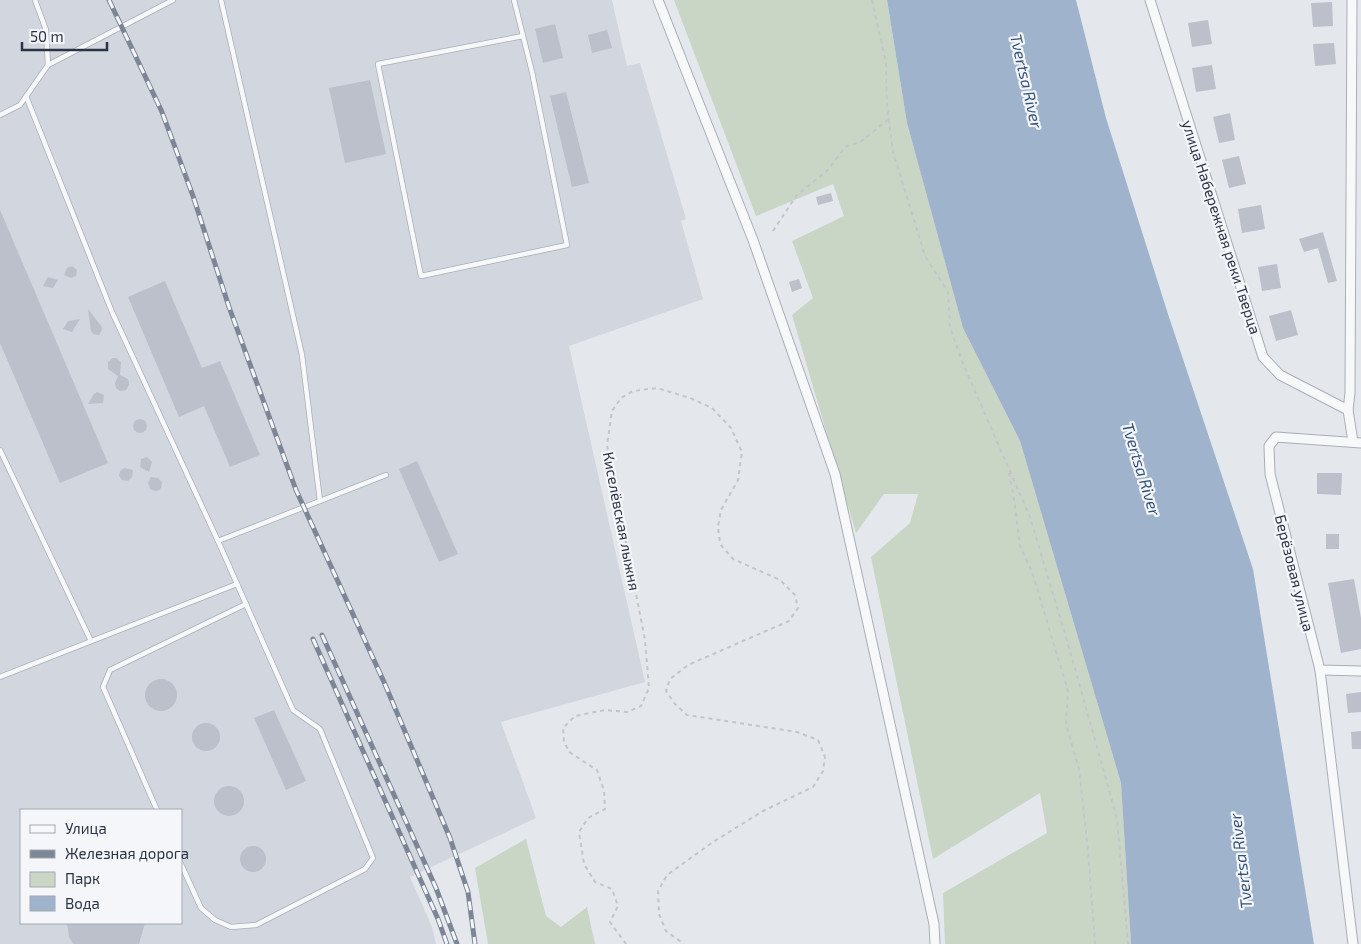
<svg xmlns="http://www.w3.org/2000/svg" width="1361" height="944" font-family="'Exo 2',sans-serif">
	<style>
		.built { fill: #d2d6de; fill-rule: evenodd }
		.green { fill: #c9d6c5 }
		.water { fill: #9fb4cc }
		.building { fill: #bbc0ca }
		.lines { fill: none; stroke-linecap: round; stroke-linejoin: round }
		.service-casing { stroke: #a9aeb7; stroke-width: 6 }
		.minor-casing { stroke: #a9aeb7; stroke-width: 11 }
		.path { stroke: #c2c5cb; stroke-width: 2; stroke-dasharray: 4 4; stroke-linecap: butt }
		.service { stroke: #f7f8fa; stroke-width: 4.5 }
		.minor { stroke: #f7f8fa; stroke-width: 9 }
		.rail-casing { stroke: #7d8696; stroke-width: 5 }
		.rail { stroke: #f4f6f9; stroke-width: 3; stroke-dasharray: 9; stroke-linecap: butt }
		.labels { text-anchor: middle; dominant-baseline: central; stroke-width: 4.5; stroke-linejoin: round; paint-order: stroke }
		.street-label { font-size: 15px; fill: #2b3445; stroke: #f4f6f9 }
		.water-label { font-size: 16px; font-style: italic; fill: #34527a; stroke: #f4f6f9 }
	</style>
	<rect width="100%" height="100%" fill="#e4e7ec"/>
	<path class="built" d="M 0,0 L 612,0 L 627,66 L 640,63 L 686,219 L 681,221 L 703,299 L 569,346 L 645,682 L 501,722 L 536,818 L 410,877 L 432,927 L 436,944 L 0,944 ZM 21,810 L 181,810 L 181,923 L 21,923 Z"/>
	<g class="green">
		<polygon points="674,0 887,0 907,123 963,328 1020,441 1121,783 1131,944 945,944 943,893 1047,833 1040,793 933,859 871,557 910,523 918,494 884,494 856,533 792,315 813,298 792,241 844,216 833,184 756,216"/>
		<polygon points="526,839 546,916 561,927 587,907 595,944 488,944 475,868"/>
	</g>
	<polygon class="water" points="887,0 1076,0 1106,118 1168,314 1253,569 1314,944 1131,944 1121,783 1020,441 963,328 907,123"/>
	<g class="building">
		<polygon points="1332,2 1333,26 1313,27 1311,3"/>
		<polygon points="1208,20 1212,44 1192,47 1188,23"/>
		<polygon points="555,24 563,58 543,63 535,29"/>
		<polygon points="607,30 612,48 592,53 588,35"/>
		<polygon points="1334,43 1336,64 1315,66 1313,44"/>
		<polygon points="1212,65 1216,89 1196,92 1192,68"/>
		<polygon points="370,80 386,154 345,163 329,88"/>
		<polygon points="566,92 589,183 572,187 550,96"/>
		<polygon points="1230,113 1235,140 1219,143 1213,117"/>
		<polygon points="1239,156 1246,184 1229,188 1222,160"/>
		<polygon points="831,193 833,201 818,205 816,197"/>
		<polygon points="1261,205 1265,229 1242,233 1238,209"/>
		<polygon points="0,210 108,463 60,483 0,343"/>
		<polygon points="1323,232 1337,281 1328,283 1318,248 1304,252 1299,239"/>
		<polygon points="1277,264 1281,288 1262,291 1258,267"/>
		<polygon points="72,266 77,270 76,276 71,278 64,275 67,268"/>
		<polygon points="48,277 58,280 53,288 43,286"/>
		<polygon points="799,279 802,288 792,292 789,282"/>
		<polygon points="165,281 202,368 220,361 260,455 230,467 204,406 179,417 128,297"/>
		<polygon points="88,309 102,327 102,330 99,335 93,334 91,331"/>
		<polygon points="1291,310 1298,335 1276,341 1269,316"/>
		<polygon points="80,319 72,332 63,329 68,321"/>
		<polygon points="113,358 116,358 121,362 120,375 128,379 129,382 129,385 126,390 120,391 116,388 115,383 118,376 108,369 108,362"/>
		<polygon points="97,392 104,395 103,403 88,404 94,394"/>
		<circle cx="140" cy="426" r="7"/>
		<polygon points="147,457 152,462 149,472 140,467 141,459"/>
		<polygon points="417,461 458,554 439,562 399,469"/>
		<polygon points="124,468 133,470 132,477 128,481 122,480 119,476 120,471"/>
		<polygon points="1317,473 1342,473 1341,495 1317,494"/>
		<polygon points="151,477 158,478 162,482 161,488 159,490 156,491 150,489 148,483"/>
		<rect x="1326" y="534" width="13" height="15"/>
		<polygon points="1354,579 1361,618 1361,649 1341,653 1328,583"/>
		<circle cx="161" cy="695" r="16"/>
		<polygon points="1361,692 1361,712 1348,713 1346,694"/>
		<polygon points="274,710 306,781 286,790 254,718"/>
		<circle cx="206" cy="737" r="14"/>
		<polygon points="1361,731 1361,749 1352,749 1351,732"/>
		<circle cx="229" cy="801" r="15"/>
		<circle cx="253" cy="859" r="13"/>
		<polygon points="67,923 145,923 139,944 73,944 69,937"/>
	</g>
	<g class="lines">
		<g class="service-casing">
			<g id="service">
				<polyline points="35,0 46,30 48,65"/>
				<polyline points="221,0 302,355 320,501"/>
				<polyline points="514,0 532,72 567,245 421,276 378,64 523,36"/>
				<polyline points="26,96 112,312 218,541 293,710 320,729 373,858 365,869 256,925 231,927 215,920 201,908 181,864"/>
				<polyline points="0,115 20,105 48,65 173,0"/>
				<polyline points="0,450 91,641"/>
				<polyline points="218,541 386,475"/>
				<polyline points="0,677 237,584"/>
				<polyline points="157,810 103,687 110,670 246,604"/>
			</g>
		</g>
		<g class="minor-casing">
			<g id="minor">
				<polyline points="658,0 753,240 835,474 934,924 935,944"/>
				<polyline points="1150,0 1263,357 1280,375 1348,410"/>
				<polyline points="1352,0 1350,393 1348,410 1353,442"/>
				<polyline points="1361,443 1276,437 1269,446 1270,474 1320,670 1361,671"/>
				<polyline points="1320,670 1353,944"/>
			</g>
		</g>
		<g class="path">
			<polyline points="872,0 886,63 887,106 893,152 925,256 948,292 950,328 964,366 1030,517 1068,644 1117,818 1128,944"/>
			<polyline points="773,231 796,196 828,170 845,147 860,142 889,119"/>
			<polyline points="1009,473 1014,499 1020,546 1032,572 1068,691 1066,724 1079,769 1088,850 1095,944"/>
			<polyline points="626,944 610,922 618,906 612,889 595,882 584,864 579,832 588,818 605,809 604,791 597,770 569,752 564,741 563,728 575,716 605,710 627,712 641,706 649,688 645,640 607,445 612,411 621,398 633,391 657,388 690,398 712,408 731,428 742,452 738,480 721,510 718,527 720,544 733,559 780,580 795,595 798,608 789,621 688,665 670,679 666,691 675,704 687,715 797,732 818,740 825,757 823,771 813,787 763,811 713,842 667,875 658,891 659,914 666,931 684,944"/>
		</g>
		<use href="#service" class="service"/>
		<use href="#minor" class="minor"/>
		<g class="rail-casing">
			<g id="rail">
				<polyline points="109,0 162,112 193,196 229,307 296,490 384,682 450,838 468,892 475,944"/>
				<polyline points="322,635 436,888 457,944"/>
				<polyline points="313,639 438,919 447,944"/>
			</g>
		</g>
		<use href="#rail" class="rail"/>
	</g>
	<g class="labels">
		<g class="street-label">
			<text transform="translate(1222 227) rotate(72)">улица Набережная реки Тверца</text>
			<text transform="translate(622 521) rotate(79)">Киселёвская лыжня</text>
			<text transform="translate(1295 573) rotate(76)">Берёзовая улица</text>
		</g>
		<g class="water-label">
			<text transform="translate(1027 81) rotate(77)">Tvertsa River</text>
			<text transform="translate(1142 469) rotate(73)">Tvertsa River</text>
			<text transform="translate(1240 861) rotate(-97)">Tvertsa River</text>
		</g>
	</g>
	<rect x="20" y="809" width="162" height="115" fill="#f4f6f9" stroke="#a4a8b1"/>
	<rect x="30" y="825" width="25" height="8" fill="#f7f8fa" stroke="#a4a8b1"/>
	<text x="65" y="834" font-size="15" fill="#2b3445">Улица</text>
	<rect x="30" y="850" width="25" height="8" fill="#7d8696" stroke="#a4a8b1"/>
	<text x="65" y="859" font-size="15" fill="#2b3445">Железная дорога</text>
	<rect x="30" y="872" width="25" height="15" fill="#c9d6c5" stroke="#a4a8b1"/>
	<text x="65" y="884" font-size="15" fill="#2b3445">Парк</text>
	<rect x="30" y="896" width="25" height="15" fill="#9fb4cc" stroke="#a4a8b1"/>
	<text x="65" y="909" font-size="15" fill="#2b3445">Вода</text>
	<path d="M22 42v8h85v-8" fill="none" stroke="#2b3445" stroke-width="2.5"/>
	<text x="30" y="42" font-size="15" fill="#2b3445" stroke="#f4f6f9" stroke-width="4" paint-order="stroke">50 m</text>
</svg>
